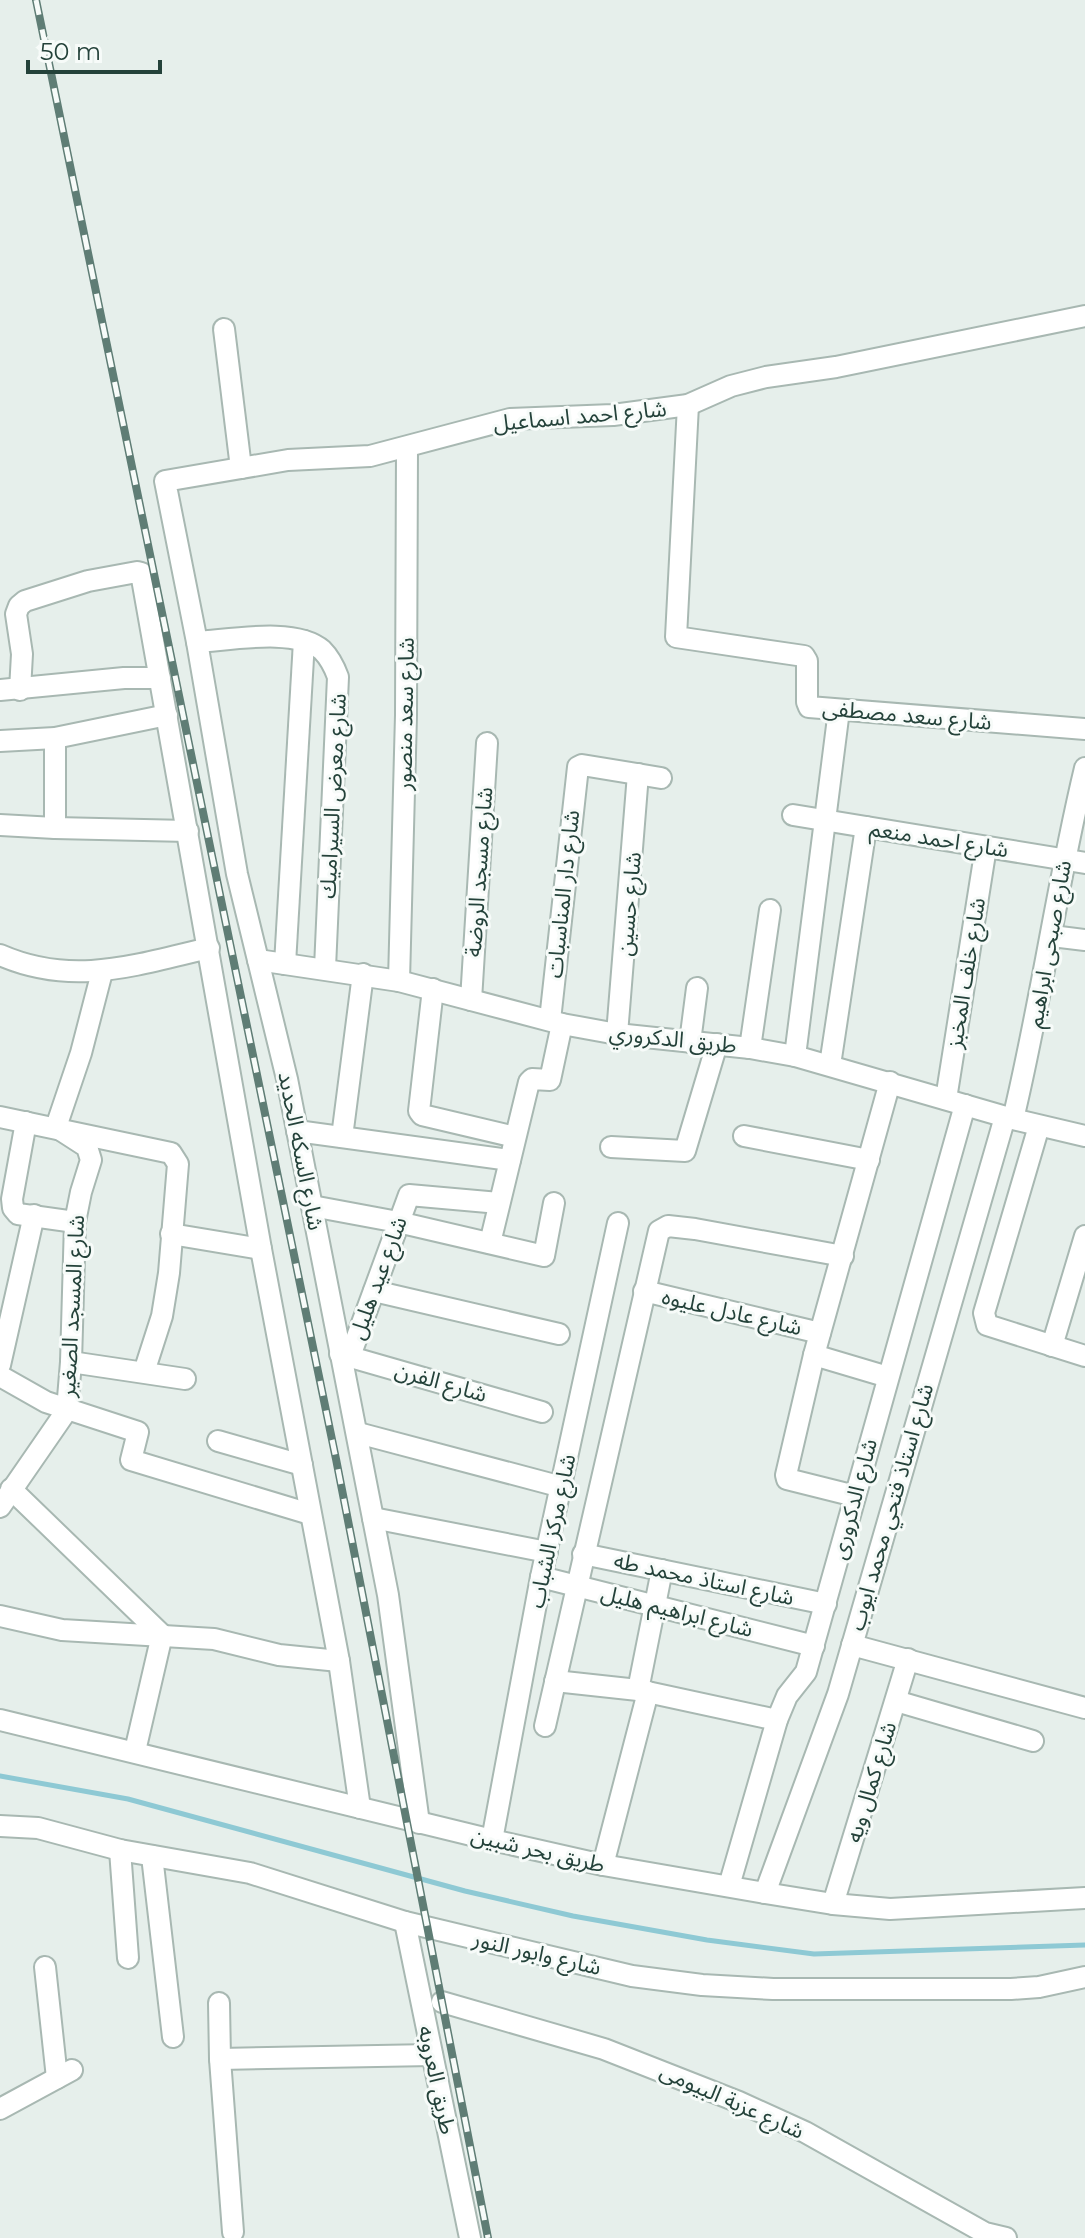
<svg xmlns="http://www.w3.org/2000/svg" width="1085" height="2238" font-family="Montserrat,'Noto Sans Arabic',sans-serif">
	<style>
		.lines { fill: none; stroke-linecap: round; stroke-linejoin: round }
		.stream { stroke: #8ec9d4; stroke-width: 5 }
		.street-casing { stroke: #a8b8b2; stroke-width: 24 }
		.street { stroke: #fff; stroke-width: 20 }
		.rail-casing { stroke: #5f7d75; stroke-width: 8 }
		.rail { stroke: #f7fbf9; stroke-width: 5; stroke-dasharray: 15; stroke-linecap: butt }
		.labels { text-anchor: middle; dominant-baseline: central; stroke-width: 6; stroke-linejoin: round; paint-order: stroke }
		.street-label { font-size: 22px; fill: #24423a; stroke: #f7fbf9 }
	</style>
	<rect width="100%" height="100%" fill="#e6efeb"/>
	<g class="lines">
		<polyline class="stream" points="0,1776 128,1799 465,1891 573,1916 707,1940 814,1954 1085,1945"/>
		<g class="street-casing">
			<g id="street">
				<polyline points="224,329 241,468"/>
				<polyline points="688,405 676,637 804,656 807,661 807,702 809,707 1085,729"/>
				<path d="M 197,642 C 230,640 296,627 322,650 C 330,658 334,666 338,677 L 325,968"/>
				<polyline points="0,690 124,678 160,678"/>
				<polyline points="20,690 22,654 16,614 19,606 25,601 88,581 137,572 141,573 261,1249 339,1661 360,1808"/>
				<polyline points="0,741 55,738 167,715"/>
				<polyline points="793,815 1085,863"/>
				<polyline points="0,825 55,828 188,831"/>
				<polyline points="55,828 55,738"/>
				<polyline points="1052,936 1085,940"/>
				<path d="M 0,955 C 73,987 135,965 209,948"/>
				<polyline points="258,960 399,981 562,1024 617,1034 750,1048 795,1056 1013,1119 1085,1136"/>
				<polyline points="285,964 304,641"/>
				<polyline points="399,981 406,715 407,448"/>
				<polyline points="433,989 419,1111 422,1115 515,1137"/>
				<polyline points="471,1000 487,743"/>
				<polyline points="550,1020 578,767 582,765 661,778"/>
				<polyline points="617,1034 638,774"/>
				<polyline points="690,1042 697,988"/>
				<polyline points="750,1048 770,910"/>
				<polyline points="795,1056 839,710"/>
				<polyline points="830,1065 866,827"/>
				<polyline points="946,1099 986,847"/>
				<polyline points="0,1117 171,1153 178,1164 169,1273 162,1316 144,1372"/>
				<path d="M 1013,1119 C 1041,1003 1057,884 1085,768"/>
				<polyline points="26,1122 12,1199 13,1208 18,1214 75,1222"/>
				<polyline points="1039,1126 984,1313 987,1325 1085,1356"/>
				<polyline points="297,1131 510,1160"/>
				<polyline points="744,1136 869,1160"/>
				<polyline points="342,1137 363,974"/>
				<polyline points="611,1147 685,1151 717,1044"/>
				<polyline points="312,1206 398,1222 544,1256 554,1203"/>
				<polyline points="171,1234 261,1249"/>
				<polyline points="490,1243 529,1082 532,1079 550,1080 562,1024"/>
				<polyline points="374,1291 559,1334"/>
				<polyline points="644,1291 820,1333"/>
				<polyline points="1052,1346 1085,1236"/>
				<polyline points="340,1354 542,1412"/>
				<polyline points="814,1355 888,1377"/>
				<polyline points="350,1356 409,1195 499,1203"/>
				<polyline points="71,1362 185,1379"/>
				<polyline points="0,1365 34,1215"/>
				<polyline points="0,1376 46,1402 138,1432 131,1460 310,1514"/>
				<polyline points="358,1433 562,1487"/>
				<polyline points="218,1441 302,1465"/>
				<polyline points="11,1489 162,1635"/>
				<polyline points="855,1496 787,1479 786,1475 814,1355 890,1082"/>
				<polyline points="0,1507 67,1410 71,1362 75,1222 81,1192 91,1160 87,1147 56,1127 81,1053 102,972"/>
				<polyline points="373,1518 547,1552"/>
				<polyline points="583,1554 826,1604"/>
				<polyline points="541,1577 814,1646"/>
				<polyline points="0,1616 62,1630 214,1639 279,1655 339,1661"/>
				<polyline points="852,1645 1085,1708"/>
				<polyline points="555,1681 638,1690 777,1720"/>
				<polyline points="638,1690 662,1570"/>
				<polyline points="896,1701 1033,1741"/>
				<polyline points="0,1720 492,1840 603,1865 765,1893 833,1904 890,1909 1085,1898"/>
				<polyline points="545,1726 659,1231 668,1226 695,1229 843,1256"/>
				<polyline points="135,1751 162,1635"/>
				<polyline points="419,1823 388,1595 287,1079 237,874 197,642 165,481 288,460 370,456 510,419 613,415 688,405 731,386 766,377 836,367 1085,316"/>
				<polyline points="0,1826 38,1828 120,1850 250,1873 405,1922 632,1976 702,1985 773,1989 1011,1989 1039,1987 1085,1977"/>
				<polyline points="492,1840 541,1577 618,1223"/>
				<polyline points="120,1850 128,1958"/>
				<polyline points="152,1856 173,2037"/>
				<polyline points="603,1865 648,1692"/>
				<polyline points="729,1886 777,1720 787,1696 806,1672 965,1105"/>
				<polyline points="765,1893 838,1694 1005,1117"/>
				<polyline points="833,1904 908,1659"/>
				<polyline points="405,1922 470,2238"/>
				<polyline points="45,1967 57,2078"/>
				<polyline points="442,2002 604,2049 739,2102 805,2132 985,2233 1006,2238"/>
				<polyline points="219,2003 220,2059 233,2232"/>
				<polyline points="220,2059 432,2055"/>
				<polyline points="0,2109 72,2070"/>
			</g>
		</g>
		<use href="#street" class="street"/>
		<g class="rail-casing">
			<polyline id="rail" points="36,0 336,1459 488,2238"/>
		</g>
		<use href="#rail" class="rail"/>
	</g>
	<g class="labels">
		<g class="street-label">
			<text transform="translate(580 416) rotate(-5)">شارع احمد اسماعيل</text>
			<text transform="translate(405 714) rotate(-89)">شارع سعد منصور</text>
			<text transform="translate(907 715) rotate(5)">شارع سعد مصطفى</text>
			<text transform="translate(333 796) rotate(-87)">شارع معرض السيراميك</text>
			<text transform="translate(939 839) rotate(9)">شارع احمد منعم</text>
			<text transform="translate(479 872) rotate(-86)">شارع مسجد الروضة</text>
			<text transform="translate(563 894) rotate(-84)">شارع دار المناسبات</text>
			<text transform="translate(629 904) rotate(-85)">شارع حسين</text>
			<text transform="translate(1049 944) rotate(-80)">شارع صبحى ابراهيم</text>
			<text transform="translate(966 973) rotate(-81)">شارع خلف المخبز</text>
			<text transform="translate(673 1039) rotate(6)">طريق الدكروري</text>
			<text transform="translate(301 1151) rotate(79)">شارع السكه الحديد</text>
			<text transform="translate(378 1278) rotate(-70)">شارع عيد هليل</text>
			<text transform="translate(72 1306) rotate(-87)">شارع المسجد الصغير</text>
			<text transform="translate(732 1312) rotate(13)">شارع عادل عليوه</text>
			<text transform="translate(441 1382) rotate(16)">شارع الفرن</text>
			<text transform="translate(854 1499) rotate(-75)">شارع الدكرورى</text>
			<text transform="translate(891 1507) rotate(-74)">شارع استاذ فتحي محمد ايوب</text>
			<text transform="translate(552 1531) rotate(-78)">شارع مركز الشباب</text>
			<text transform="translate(704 1579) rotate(12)">شارع استاذ محمد طه</text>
			<text transform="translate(677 1611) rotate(14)">شارع ابراهيم هليل</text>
			<text transform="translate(871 1782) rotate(-73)">شارع كمال ويه</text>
			<text transform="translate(538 1850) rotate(13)">طريق بحر شبين</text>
			<text transform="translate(537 1953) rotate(13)">شارع وابور النور</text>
			<text transform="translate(437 2080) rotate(78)">طريق العروبه</text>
			<text transform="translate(732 2101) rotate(24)">شارع عزبة البيومى</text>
		</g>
	</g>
	<path d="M28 60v12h132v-12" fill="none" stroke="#24423a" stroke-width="4"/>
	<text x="40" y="60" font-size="24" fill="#24423a" stroke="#f7fbf9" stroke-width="6" paint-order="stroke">50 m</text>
</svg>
